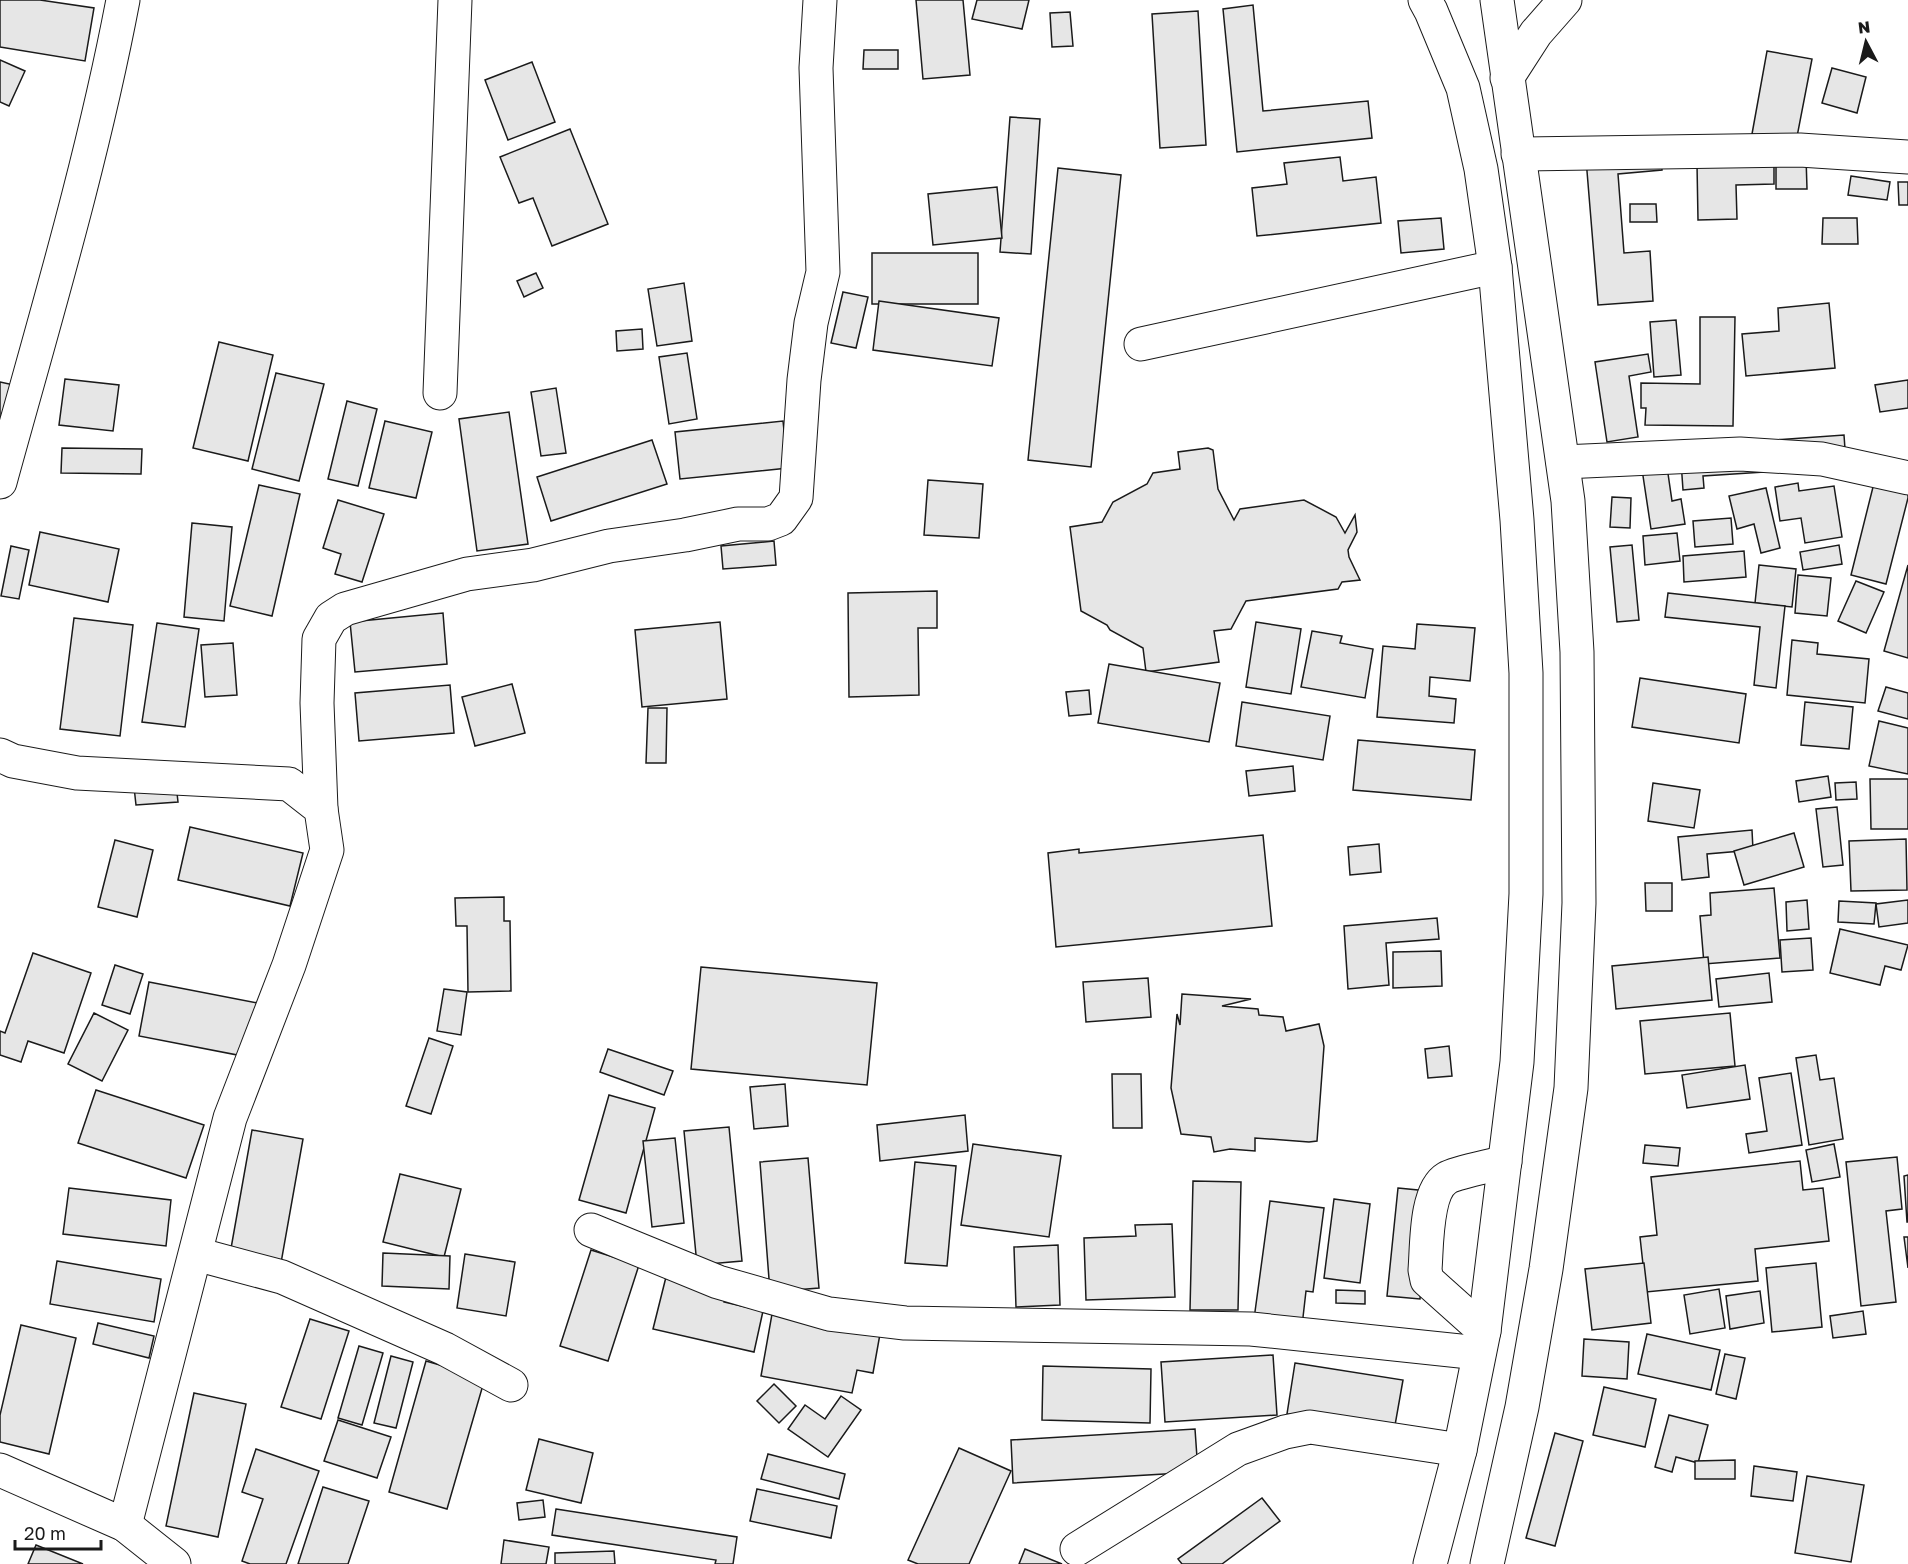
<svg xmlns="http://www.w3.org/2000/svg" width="1908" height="1564" font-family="'Golos Text',sans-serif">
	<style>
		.building { fill: #e6e6e6; stroke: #1a1a1a; stroke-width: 1.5 }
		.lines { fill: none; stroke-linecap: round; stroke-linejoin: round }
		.minor-casing { stroke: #1a1a1a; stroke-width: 35 }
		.major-casing { stroke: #1a1a1a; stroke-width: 35 }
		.minor { stroke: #fff; stroke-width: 33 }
		.major { stroke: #fff; stroke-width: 33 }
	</style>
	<rect width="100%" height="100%" fill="#fff"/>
	<g class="building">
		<polygon points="0,0 40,0 94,8 85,61 0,47"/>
		<polygon points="916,0 963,0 970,75 923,79"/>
		<polygon points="977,0 1029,0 1022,29 972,19"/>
		<polygon points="1253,5 1263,111 1368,101 1372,138 1237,152 1223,9"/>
		<polygon points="1198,11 1206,145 1160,148 1152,14"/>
		<polygon points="1070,12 1073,46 1052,47 1050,13"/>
		<polygon points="864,50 898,50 898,69 863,69"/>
		<polygon points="1767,51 1812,59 1796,142 1752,134"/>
		<polygon points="0,60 25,71 9,106 0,102"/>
		<polygon points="532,62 555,122 508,140 485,80"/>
		<polygon points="1832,68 1866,77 1857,113 1822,103"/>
		<polygon points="1010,117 1040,119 1031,254 1000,252"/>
		<polygon points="570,129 608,224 552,246 533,198 519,203 500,157"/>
		<polygon points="1661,154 1662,170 1618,174 1624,253 1650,251 1653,301 1598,305 1586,159"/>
		<polygon points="1340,157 1343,181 1376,177 1381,223 1257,236 1252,188 1287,184 1284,163"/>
		<polygon points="1776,157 1806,157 1807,189 1776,189"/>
		<polygon points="1774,162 1774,184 1736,185 1737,219 1698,220 1697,164"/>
		<polygon points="1058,168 1121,175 1091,467 1028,460"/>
		<polygon points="1851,176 1890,182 1887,200 1848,195"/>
		<polygon points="1898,182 1908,182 1908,205 1899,205"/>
		<polygon points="997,187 1002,238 933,245 928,194"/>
		<polygon points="1630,204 1656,204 1657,222 1630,222"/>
		<polygon points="1441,218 1444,249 1401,253 1398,221"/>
		<polygon points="1823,218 1857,218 1858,244 1822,244"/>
		<rect x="872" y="253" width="106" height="51"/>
		<polygon points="536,273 543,288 524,297 517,281"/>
		<polygon points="684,283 692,341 657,346 648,289"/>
		<polygon points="843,292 868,297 856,348 831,343"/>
		<polygon points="879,301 999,318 992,366 873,350"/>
		<polygon points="1829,303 1835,368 1746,376 1742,334 1779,331 1778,308"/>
		<polygon points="1700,317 1735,317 1733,426 1645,425 1646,408 1641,408 1641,383 1700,384"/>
		<polygon points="1676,320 1681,375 1654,377 1650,322"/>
		<polygon points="642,329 643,349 617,351 616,331"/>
		<polygon points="219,342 273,355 248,461 193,448"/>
		<polygon points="687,353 697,419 669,424 659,357"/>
		<polygon points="1648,354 1651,372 1629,376 1638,437 1607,442 1595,362"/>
		<polygon points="276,373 324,384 299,481 252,469"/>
		<polygon points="65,379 119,385 113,431 59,425"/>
		<polygon points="1908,380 1908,408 1880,412 1875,385"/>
		<polygon points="0,382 14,385 0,443"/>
		<polygon points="556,388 566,453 541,456 531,392"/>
		<polygon points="347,401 377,409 358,486 328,479"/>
		<polygon points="509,412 528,544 477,551 459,419"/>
		<polygon points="385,421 432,432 416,498 369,488"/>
		<polygon points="783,421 788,468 680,479 675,432"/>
		<polygon points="1844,435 1846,463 1795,470 1703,476 1704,488 1683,490 1680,447"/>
		<polygon points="652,440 667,484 551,521 537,477"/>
		<polygon points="62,448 142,449 141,474 61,473"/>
		<polygon points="1208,448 1213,450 1218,489 1234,520 1240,509 1304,500 1336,517 1345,533 1355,515 1357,532 1348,550 1349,557 1360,580 1342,582 1338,589 1246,601 1231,629 1214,631 1219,662 1146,672 1143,648 1110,630 1107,625 1081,611 1070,527 1102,522 1113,502 1147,484 1153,473 1180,469 1178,452"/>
		<polygon points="1665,453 1672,501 1681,499 1685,524 1651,529 1640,456"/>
		<polygon points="1908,466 1908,498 1886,584 1851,575 1873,487"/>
		<polygon points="928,480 983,484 979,538 924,535"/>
		<polygon points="1798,483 1799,491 1834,486 1842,537 1805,543 1801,518 1780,521 1775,487"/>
		<polygon points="259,485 300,494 272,616 230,606"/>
		<polygon points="1766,488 1780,548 1761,553 1754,524 1737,529 1729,496"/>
		<polygon points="1612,497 1631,498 1630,528 1610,527"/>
		<polygon points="338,500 384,514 362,582 335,574 341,554 323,548"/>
		<polygon points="1731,518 1733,544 1695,547 1693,521"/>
		<polygon points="192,523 232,527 224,621 184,617"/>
		<polygon points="40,532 119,549 108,602 29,585"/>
		<polygon points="1677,533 1680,561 1645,565 1643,536"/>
		<polygon points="774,541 776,565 723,569 721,546"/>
		<polygon points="1632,545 1639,620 1617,622 1610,547"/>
		<polygon points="1839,545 1842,564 1803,570 1800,552"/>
		<polygon points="11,546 29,550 19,599 1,596"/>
		<polygon points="1744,551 1746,577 1684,582 1683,556"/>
		<polygon points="1759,565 1796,569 1792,607 1755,603"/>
		<polygon points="1908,565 1908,658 1884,651"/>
		<polygon points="1798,575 1831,578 1827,616 1795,613"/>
		<polygon points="1856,581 1884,592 1866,633 1838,621"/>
		<polygon points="937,591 937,628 918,628 919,695 849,697 848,593"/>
		<polygon points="1668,593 1785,606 1776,688 1754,685 1760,627 1665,617"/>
		<polygon points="443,613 447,664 355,672 350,622"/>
		<polygon points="74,618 133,625 120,736 60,729"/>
		<polygon points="720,622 727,699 642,707 635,630"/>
		<polygon points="1256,622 1301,629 1291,694 1246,687"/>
		<polygon points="157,623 199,629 185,727 142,722"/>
		<polygon points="1417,624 1475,628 1470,681 1430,677 1429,696 1456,699 1454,723 1377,717 1383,646 1415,649"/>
		<polygon points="1312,631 1342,636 1340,643 1373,649 1365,698 1301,687"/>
		<polygon points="1792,640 1818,643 1817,654 1869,659 1865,703 1787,695"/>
		<polygon points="233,643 237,695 205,697 201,645"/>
		<polygon points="1109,664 1220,683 1209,742 1098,723"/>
		<polygon points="1640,678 1746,694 1739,743 1632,727"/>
		<polygon points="512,684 525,733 475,746 462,697"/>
		<polygon points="450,685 454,733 359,741 355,693"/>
		<polygon points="1886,687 1908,693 1908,719 1878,711"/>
		<polygon points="1089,690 1091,714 1069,716 1066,692"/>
		<polygon points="1242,702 1330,716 1323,760 1236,746"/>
		<polygon points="1805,702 1853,707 1849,749 1801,745"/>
		<polygon points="648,708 667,708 666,763 646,763"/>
		<polygon points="1879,721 1908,728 1908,774 1869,766"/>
		<polygon points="1358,740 1475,750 1471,800 1353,790"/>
		<polygon points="1293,766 1295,791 1249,796 1246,771"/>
		<polygon points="175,775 178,802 136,805 133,778"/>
		<polygon points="1828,776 1831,797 1799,802 1796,781"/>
		<polygon points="1870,779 1908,779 1908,829 1871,829"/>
		<polygon points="1856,782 1857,799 1836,800 1835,783"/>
		<polygon points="1653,783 1700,790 1694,828 1648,821"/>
		<polygon points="1837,807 1843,865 1823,867 1816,809"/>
		<polygon points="190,827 303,853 290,906 178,880"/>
		<polygon points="1752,830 1753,850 1707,854 1709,877 1682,880 1678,837"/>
		<polygon points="1794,833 1804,867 1744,885 1734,851"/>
		<polygon points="1263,835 1272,926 1056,947 1048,853 1079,849 1079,853"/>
		<polygon points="1906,839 1907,890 1851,891 1849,841"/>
		<polygon points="115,840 153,850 137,917 98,907"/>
		<polygon points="1379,844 1381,872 1350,875 1348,847"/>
		<polygon points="1645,883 1672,883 1672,911 1646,911"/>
		<polygon points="1774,888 1780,958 1704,964 1700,916 1711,915 1710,893"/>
		<polygon points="504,897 504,921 510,921 511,991 468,992 467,926 456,926 455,898"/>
		<polygon points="1807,900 1809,929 1787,931 1786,902"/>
		<polygon points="1908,900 1908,923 1879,927 1876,904"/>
		<polygon points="1839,901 1876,903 1874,924 1838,922"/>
		<polygon points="1437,918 1439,939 1386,943 1389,985 1348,989 1344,926"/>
		<polygon points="1840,929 1908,945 1901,970 1885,966 1880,985 1830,973"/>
		<polygon points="1811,938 1813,970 1782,972 1780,940"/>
		<polygon points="1441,951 1442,986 1393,988 1393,952"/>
		<polygon points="33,953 91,973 64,1053 28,1041 21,1062 0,1055 0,1031 5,1033"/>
		<polygon points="1708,957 1712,1000 1616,1009 1612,966"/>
		<polygon points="115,965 143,974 130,1014 102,1005"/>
		<polygon points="701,967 877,983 867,1085 691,1069"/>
		<polygon points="1769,973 1772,1002 1719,1007 1716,979"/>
		<polygon points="1148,978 1151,1017 1086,1022 1083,982"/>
		<polygon points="149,982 268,1005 258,1059 139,1036"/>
		<polygon points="444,989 467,992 461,1035 437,1031"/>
		<polygon points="1182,994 1251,999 1222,1006 1258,1009 1259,1015 1283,1017 1286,1031 1319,1024 1324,1046 1317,1141 1309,1142 1255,1138 1255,1151 1230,1149 1214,1152 1211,1137 1181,1134 1171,1088 1177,1014 1180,1025"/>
		<polygon points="94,1013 128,1030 102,1081 68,1064"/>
		<polygon points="1730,1013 1735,1066 1645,1074 1640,1021"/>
		<polygon points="429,1038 453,1046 431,1114 406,1106"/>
		<polygon points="1449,1046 1452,1076 1428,1078 1425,1049"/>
		<polygon points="608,1049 673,1071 664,1095 600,1072"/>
		<polygon points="1816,1055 1820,1080 1834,1078 1843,1139 1809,1145 1796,1058"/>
		<polygon points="1745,1065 1750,1099 1687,1108 1682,1075"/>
		<polygon points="1791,1073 1802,1145 1749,1153 1746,1134 1767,1131 1759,1078"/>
		<polygon points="1112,1074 1141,1074 1142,1128 1113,1128"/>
		<polygon points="785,1084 788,1126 754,1129 750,1087"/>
		<polygon points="96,1090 204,1125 186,1178 78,1143"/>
		<polygon points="609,1095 655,1108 626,1213 579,1200"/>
		<polygon points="965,1115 968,1151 880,1161 877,1125"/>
		<polygon points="729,1127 742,1261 697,1265 684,1131"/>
		<polygon points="252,1130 303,1139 281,1263 230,1254"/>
		<polygon points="675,1138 684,1223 652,1227 643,1141"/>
		<polygon points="973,1144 1061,1156 1049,1237 961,1225"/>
		<polygon points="1834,1144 1840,1177 1812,1182 1806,1150"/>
		<polygon points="1645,1145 1680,1148 1678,1166 1643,1163"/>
		<polygon points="1897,1157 1902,1209 1886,1211 1896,1302 1861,1306 1846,1162"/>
		<polygon points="808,1158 819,1288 770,1292 760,1162"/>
		<polygon points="1800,1161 1803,1190 1823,1188 1829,1241 1755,1249 1758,1281 1646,1292 1640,1237 1657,1235 1651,1177"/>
		<polygon points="915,1162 956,1166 947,1266 905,1263"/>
		<polygon points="400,1174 461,1189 444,1257 383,1242"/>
		<polygon points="1908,1175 1908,1222 1907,1222 1904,1176"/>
		<polygon points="1193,1181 1241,1182 1238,1310 1190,1310"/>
		<polygon points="69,1188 171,1200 166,1246 63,1234"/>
		<polygon points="1398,1188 1428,1191 1426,1237 1420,1299 1387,1296"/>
		<polygon points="1334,1199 1370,1204 1360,1283 1324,1278"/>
		<polygon points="1270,1201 1324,1208 1313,1292 1306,1291 1302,1326 1254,1319"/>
		<polygon points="1172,1224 1175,1297 1086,1300 1084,1238 1136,1236 1135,1225"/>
		<polygon points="1904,1237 1908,1237 1908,1268"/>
		<polygon points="1058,1245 1060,1305 1016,1307 1014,1247"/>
		<polygon points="591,1250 639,1265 608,1361 560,1346"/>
		<polygon points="383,1253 450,1256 449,1289 382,1286"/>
		<polygon points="465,1254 515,1262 506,1316 457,1308"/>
		<polygon points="57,1261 161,1279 154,1322 50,1304"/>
		<polygon points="1644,1263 1651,1323 1592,1330 1585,1269"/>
		<polygon points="1816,1263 1822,1327 1772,1332 1766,1268"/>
		<polygon points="666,1277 727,1291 724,1302 763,1311 754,1352 653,1329"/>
		<polygon points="1719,1289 1725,1328 1690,1334 1684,1295"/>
		<polygon points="1336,1290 1365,1291 1365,1304 1336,1303"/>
		<polygon points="1760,1291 1764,1323 1730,1329 1726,1296"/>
		<polygon points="1863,1311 1866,1334 1833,1338 1830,1316"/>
		<polygon points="772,1314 880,1334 873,1373 857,1370 852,1393 761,1376"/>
		<polygon points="310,1319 349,1331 321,1419 281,1407"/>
		<polygon points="98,1323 154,1336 149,1358 93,1344"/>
		<polygon points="21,1325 76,1338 49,1454 0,1442 0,1415"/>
		<polygon points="1647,1334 1720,1350 1711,1390 1638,1374"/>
		<polygon points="1584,1339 1629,1342 1627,1379 1582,1376"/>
		<polygon points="359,1346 383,1353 362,1425 338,1418"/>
		<polygon points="1725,1354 1745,1358 1736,1399 1716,1394"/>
		<polygon points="1273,1355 1277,1415 1165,1422 1161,1362"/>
		<polygon points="391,1356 413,1362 396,1428 374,1423"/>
		<polygon points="426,1361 485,1378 447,1509 389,1492"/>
		<polygon points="1295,1363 1403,1380 1394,1431 1287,1414"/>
		<polygon points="1043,1366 1151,1369 1150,1423 1042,1420"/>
		<polygon points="774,1384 796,1406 779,1423 757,1401"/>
		<polygon points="1604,1387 1656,1399 1645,1447 1593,1435"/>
		<polygon points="194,1393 246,1404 218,1537 166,1526"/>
		<polygon points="841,1396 861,1410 828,1457 788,1429 805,1405 825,1419"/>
		<polygon points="1669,1415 1708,1425 1698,1463 1676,1457 1672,1472 1655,1467"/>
		<polygon points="338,1420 391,1437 377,1478 324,1461"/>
		<polygon points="1195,1429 1198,1472 1013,1483 1011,1440"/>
		<polygon points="1555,1433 1583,1441 1555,1546 1526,1538"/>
		<polygon points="539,1439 593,1453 581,1503 526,1490"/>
		<polygon points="959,1448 1011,1471 969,1564 918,1564 908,1560"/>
		<polygon points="256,1449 319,1471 286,1564 250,1564 242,1561 263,1499 242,1492"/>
		<polygon points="768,1454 845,1474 839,1499 761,1479"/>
		<polygon points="1735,1460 1735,1479 1695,1479 1695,1461"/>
		<polygon points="1754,1466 1797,1472 1793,1501 1751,1496"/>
		<polygon points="1807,1476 1864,1485 1851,1562 1795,1553"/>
		<polygon points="323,1487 369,1501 348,1564 298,1564"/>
		<polygon points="757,1489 837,1506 831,1538 750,1521"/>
		<polygon points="1262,1498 1280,1521 1222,1564 1182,1564 1178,1559"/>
		<polygon points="543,1500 545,1517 519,1520 517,1503"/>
		<polygon points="556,1509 737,1537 733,1564 715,1564 716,1560 552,1535"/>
		<polygon points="504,1540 549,1547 546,1564 501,1564"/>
		<polygon points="36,1545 83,1564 28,1564"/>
		<polygon points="1025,1549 1062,1564 1019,1564"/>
		<polygon points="614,1551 615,1564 555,1564 555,1553"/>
	</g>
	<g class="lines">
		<g class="minor-casing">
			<g id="minor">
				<polyline points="1507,78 1536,33 1565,0"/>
				<polyline points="1518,154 1800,150 1908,157"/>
				<polyline points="1141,344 1495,267"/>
				<polyline points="440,393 455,0"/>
				<polyline points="1563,462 1740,454 1822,459 1908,478"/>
				<path d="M 0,482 C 44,322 92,163 123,0"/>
				<polyline points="0,755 13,761 77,773 289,784 321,809 327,850 289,965 230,1118 125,1525"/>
				<polyline points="321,809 317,703 319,639 331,618 345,609 467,574 533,565 609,546 685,535 738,524 768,524 781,519 796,498 804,380 811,323 823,272 816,68 820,0"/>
				<polyline points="591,1230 718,1282 829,1314 905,1323 1251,1329 1479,1353"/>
				<polyline points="196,1254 282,1277 445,1349 511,1385"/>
				<path d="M 1484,1331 L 1427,1280 L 1425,1270 C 1427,1247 1425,1191 1447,1178 C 1457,1172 1492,1166 1505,1162"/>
				<polyline points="0,1470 125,1525 174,1564"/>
				<polyline points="1077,1549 1238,1449 1285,1432 1310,1427 1460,1450"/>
			</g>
		</g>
		<g class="major-casing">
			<g id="major">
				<polyline points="1425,0 1431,11 1463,88 1481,169 1495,267 1517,520 1526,673 1526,894 1517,1062 1484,1331 1460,1450 1430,1564"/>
				<polyline points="1487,1564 1522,1407 1546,1269 1571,1088 1579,903 1577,652 1568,501 1497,0"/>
			</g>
		</g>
		<use href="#minor" class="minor"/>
		<use href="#major" class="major"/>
	</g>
	<g transform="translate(1866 42) rotate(353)" stroke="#ffffff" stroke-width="4.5" paint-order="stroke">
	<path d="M0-4.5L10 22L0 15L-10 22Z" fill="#1a1a1a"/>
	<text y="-9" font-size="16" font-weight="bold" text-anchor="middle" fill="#1a1a1a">N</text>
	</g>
	<path d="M15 1540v9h86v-9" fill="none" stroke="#1a1a1a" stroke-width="3"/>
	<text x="24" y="1540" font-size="18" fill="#1a1a1a" stroke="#ffffff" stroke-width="4.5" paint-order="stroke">20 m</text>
</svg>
